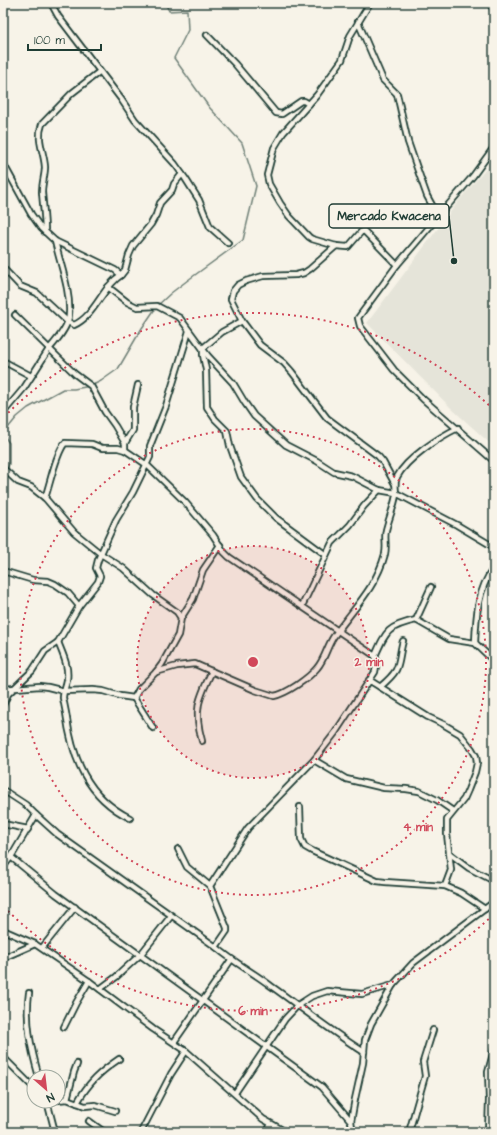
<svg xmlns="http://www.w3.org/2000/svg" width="497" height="1135" font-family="'Architects Daughter',sans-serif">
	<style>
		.built { fill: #e5e4d9 }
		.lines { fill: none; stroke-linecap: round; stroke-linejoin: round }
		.stream { stroke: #6f8077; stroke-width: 1.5 }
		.street-casing { stroke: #1f3d34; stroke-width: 8 }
		.street { stroke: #f7f3e8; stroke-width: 4.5 }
		.ring { fill: none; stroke: #d1495b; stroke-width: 2; stroke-dasharray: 2 4 }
		.centre { fill: #d1495b; stroke: #f7f3e8; stroke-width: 2 }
		.ring-label { font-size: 12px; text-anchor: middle; font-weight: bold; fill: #d1495b; stroke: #f7f3e8; stroke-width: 3; stroke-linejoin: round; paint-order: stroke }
		.leader { fill: none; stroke: #1f3d34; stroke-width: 1.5 }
		.callout-dot { fill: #1f3d34; stroke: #f7f3e8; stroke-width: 1.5 }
		.callout { fill: #f7f3e8; stroke: #1f3d34; stroke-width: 1.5 }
		.callout-label { font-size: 12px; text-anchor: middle; font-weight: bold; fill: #1f3d34 }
	</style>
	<rect width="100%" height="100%" fill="#f7f3e8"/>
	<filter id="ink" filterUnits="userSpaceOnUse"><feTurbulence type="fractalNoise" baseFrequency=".025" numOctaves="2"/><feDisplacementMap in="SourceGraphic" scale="8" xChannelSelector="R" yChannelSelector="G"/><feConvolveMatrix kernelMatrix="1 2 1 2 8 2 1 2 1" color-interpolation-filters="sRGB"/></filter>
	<g filter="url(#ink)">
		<polygon class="built" points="494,160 494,447 452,409 367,323 460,199"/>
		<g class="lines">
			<polyline class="stream" points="7,469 9,464 9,443 3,434 17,417 28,408 63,389 74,389 91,386 101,381 118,369 142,328 157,306 171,293 188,280 243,240 256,186 242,143 209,107 174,58 188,30 187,10 169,11 165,3"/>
			<g class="street-casing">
				<g id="street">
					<polyline points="51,3 58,16 121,99 135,120 175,164 185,178 199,200 210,227 228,243"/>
					<polyline points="370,3 350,36 342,60 317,95 283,133 274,148 267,175 269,184 280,203 289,216 309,237 312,239 336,246 348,247 361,232 364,231 397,265"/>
					<polyline points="490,3 494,10"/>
					<polyline points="358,22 383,80 397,94 408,142 417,168 427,196 438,216"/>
					<polyline points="207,35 235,64 276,113 282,114 301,101 304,101 309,104"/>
					<polyline points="494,147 473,176 397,265 358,318 360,326 394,370 423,399 494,461"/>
					<polyline points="3,163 31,214 41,228 55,241 115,270 121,275 125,270 129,255 133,246 151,224 156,215 160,203 172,190 174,184 182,174"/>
					<path d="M 45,232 C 45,219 43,205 42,192 C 42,183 45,175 45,167 C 44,151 36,140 42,124 L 72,93 L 99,72"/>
					<polyline points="336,246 310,269 304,273 296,275 263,276 246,281 238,285 233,291 231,299 242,321 260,345 284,363 292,372 327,418 378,456 383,462 395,484"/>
					<path d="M 3,268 L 20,286 L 37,293 L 68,322 L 74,325 C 95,316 102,287 121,275"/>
					<polyline points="108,287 127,302 137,307 157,306 180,318 208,356 233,383 245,403 254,416 286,445 317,461 334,472 352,476 379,490 396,493 457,525 494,547"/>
					<polyline points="15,315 75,374 91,386 105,412 115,426 125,443"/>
					<polyline points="242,321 222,332 203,348 203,355 206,370 207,407 215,419 227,431 230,446 241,477 257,499 276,518 326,555"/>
					<polyline points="3,361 31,376"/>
					<polyline points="138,385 133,407 133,430 125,443 125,450 147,465 185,502 213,535 224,552 229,557 375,656"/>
					<path d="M 3,413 L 24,388 L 49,349 C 57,340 69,326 69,315 C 71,291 60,264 55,241"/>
					<polyline points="3,470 6,471 18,482 31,487 45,498 74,532 101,554 123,568 153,595 177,612 181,618 178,635 162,664 156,672 139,689 134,698 120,696 103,691 93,690 64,691 48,687 40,686 3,689"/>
					<path d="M 45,498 C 50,484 56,453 65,443 L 92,444 L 102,448 L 118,448 L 125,450"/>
					<polyline points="3,571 33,580 48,581 55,584 68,593 79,606"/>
					<polyline points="302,606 332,543 350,525 364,506 379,490"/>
					<polyline points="181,618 193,599 203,570 220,545"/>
					<polyline points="416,620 431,587"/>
					<path d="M 58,642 C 63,655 69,666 67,680 C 66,686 63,692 63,698 C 64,703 65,708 66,713 C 72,758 87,797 130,818"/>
					<path d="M 475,643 C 476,618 477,589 494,568"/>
					<path d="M 156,672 L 177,666 L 195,664 L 255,690 L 274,696 C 286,694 309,678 317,668 C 325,659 327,646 334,636 C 353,609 376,588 385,554 C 387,545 384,538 386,530 C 389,518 394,507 396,495 C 396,488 394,484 397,477 C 407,458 439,437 458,428"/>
					<polyline points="369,680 428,717 443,724 460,734 472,749 476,756 477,763 475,772 468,790 464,799 447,820 447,834 451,870 445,886 461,893 485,909"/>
					<path d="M 380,687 C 386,682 392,677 396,670 C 400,662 400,650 403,641"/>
					<polyline points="134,698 153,728"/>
					<polyline points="3,705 8,694 32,671 45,651 58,642 79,606 98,582 100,576 96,568 98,560 116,520 133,492 150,457 150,446 166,406 189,331"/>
					<path d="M 202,741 C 193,710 199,698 212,671"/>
					<polyline points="314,760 346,779 384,788 406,789 419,791 437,800 453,811"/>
					<polyline points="3,790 26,805 36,815 11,857 3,867"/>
					<polyline points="300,807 301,839 305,847 312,851 377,881 385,882 445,886"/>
					<path d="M 36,815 L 57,834 L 216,947 C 233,962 253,972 271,986 C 302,1008 332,1032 364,1052"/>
					<polyline points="3,824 28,829"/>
					<polyline points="178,849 187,867 210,886"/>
					<polyline points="449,853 469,868 494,881"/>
					<polyline points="11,857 56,894 322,1087 351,1121"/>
					<polyline points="3,930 35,944 89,981 153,1029 186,1051 263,1119 286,1132"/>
					<path d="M 216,947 L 227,931 L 227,928 L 210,886 L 248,828 L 314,760 L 335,733 L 375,672 L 377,661 L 375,656 C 386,631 388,626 416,620 L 449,639 L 475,643 L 494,661"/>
					<polyline points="42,948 75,907"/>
					<polyline points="3,958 35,944"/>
					<polyline points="100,989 116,977 141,954 171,916"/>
					<path d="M 29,993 C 25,1022 31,1049 39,1077"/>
					<polyline points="64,1027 76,1003 89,981"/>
					<polyline points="174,1042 231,960"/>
					<polyline points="3,1057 34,1088"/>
					<polyline points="235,1093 285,1019 298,1005 312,996 327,991 362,994 393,985"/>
					<polyline points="67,1099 74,1072 77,1064"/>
					<polyline points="58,1100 67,1099 85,1106 95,1105 115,1111"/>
					<polyline points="47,1101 55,1132"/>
					<path d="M 77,1103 C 88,1083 100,1072 119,1059"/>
					<polyline points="89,1121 104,1132"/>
					<polyline points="141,1132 171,1074 186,1051"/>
					<polyline points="267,1132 271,1124"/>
					<polyline points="354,1132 352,1127 351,1121 355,1099 363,1063 365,1040 371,1024 393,985 413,963 494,902"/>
					<polyline points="409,1132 425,1076 423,1062 433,1030"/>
					<polyline points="488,1132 489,1100 488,1072 494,1050"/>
				</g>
			</g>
			<use href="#street" class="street"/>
		</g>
	</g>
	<circle cx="253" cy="662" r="116" fill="#d1495b" fill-opacity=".12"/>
	<g class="ring">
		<circle cx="253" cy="662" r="116"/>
		<circle cx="253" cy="662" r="233"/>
		<path d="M493 915A349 349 0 0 1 4 907M4 417A349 349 0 0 1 493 409"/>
	</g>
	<circle cx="253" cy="662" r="6" class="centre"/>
	<g class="ring-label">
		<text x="369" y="666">2 min</text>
		<text x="418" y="831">4 min</text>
		<text x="253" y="1015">6 min</text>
	</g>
	<path class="leader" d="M454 261L449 216"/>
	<circle class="callout-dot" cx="454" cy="261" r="4"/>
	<rect class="callout" x="329" y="204" width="120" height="24" rx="4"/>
	<g class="callout-label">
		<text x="389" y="220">Mercado Kwacena</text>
	</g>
	<rect width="497" height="1135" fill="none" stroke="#f7f3e8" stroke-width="16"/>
	<rect x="8" y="8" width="481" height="1119" fill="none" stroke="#1f3d34" stroke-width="1.5" filter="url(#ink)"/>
	<g transform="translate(46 1089) rotate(152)"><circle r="19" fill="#f7f3e8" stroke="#a1aaa0"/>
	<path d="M0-3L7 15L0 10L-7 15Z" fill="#d1495b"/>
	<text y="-6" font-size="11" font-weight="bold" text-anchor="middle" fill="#1f3d34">N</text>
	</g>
	<path d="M28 44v6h73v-6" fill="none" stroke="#1f3d34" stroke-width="2"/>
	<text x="34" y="44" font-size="12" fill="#1f3d34" stroke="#f7f3e8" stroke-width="3" paint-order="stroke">100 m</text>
</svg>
